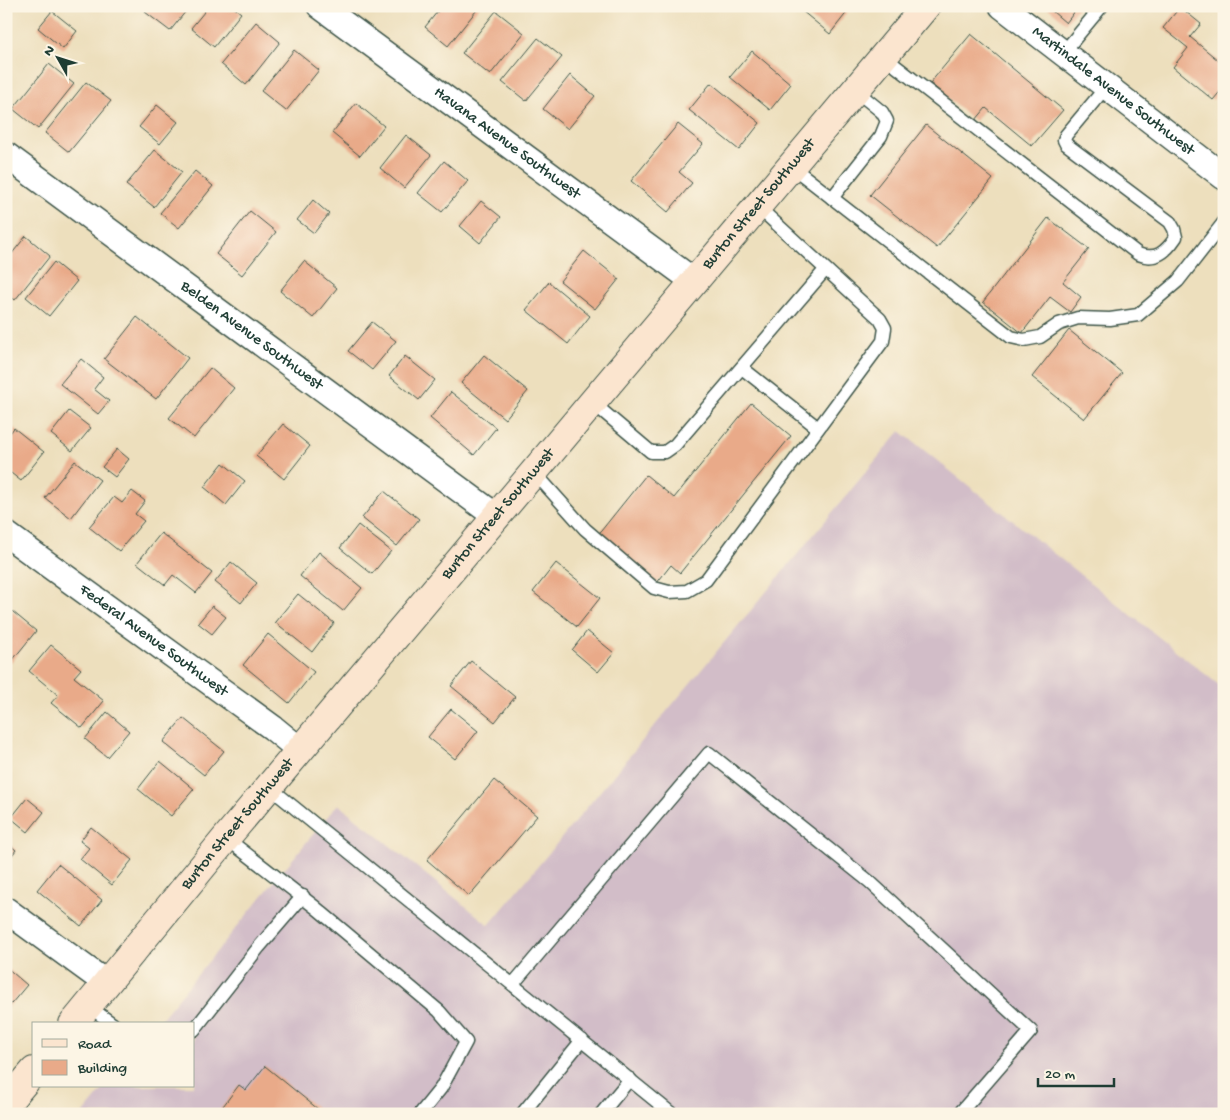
<svg xmlns="http://www.w3.org/2000/svg" width="1230" height="1120" font-family="'Gochi Hand',sans-serif">
	<style>
		.industrial { fill: #d2bdc8 }
		.building { fill: #e9aa89 }
		.lines { fill: none; stroke-linecap: round; stroke-linejoin: round }
		.service-casing { stroke: #3e5549; stroke-width: 15 }
		.minor-casing { stroke: #3e5549; stroke-width: 28 }
		.secondary-casing { stroke: #3e5549; stroke-width: 30 }
		.service { stroke: #fff; stroke-width: 12 }
		.minor { stroke: #fff; stroke-width: 25 }
		.secondary { stroke: #fbe5cf; stroke-width: 28 }
		.labels { text-anchor: middle; dominant-baseline: central; stroke-width: 5; stroke-linejoin: round; paint-order: stroke }
		.street-label { font-size: 16px; fill: #1f3d34; stroke: #fcf5e5 }
	</style>
	<rect width="100%" height="100%" fill="#fcf5e5"/>
	<filter id="ink" filterUnits="userSpaceOnUse"><feTurbulence type="fractalNoise" baseFrequency=".02" numOctaves="2"/><feDisplacementMap in="SourceGraphic" scale="10" xChannelSelector="R" yChannelSelector="G"/><feConvolveMatrix kernelMatrix="1 2 1 2 8 2 1 2 1" color-interpolation-filters="sRGB"/></filter>
	<filter id="wash" filterUnits="userSpaceOnUse"><feTurbulence type="fractalNoise" baseFrequency=".0096" numOctaves="4" result="noise"/><feDisplacementMap in="SourceGraphic" scale="20" xChannelSelector="R" yChannelSelector="G"/><feGaussianBlur stdDeviation="1.12" result="paint"/><feColorMatrix in="noise" values="0 0 0 0 0 0 0 0 0 0 0 0 0 0 0 0 0 1.4 0 .05"/><feComposite in="paint" operator="in"/></filter>
	<g filter="url(#wash)">
		<rect width="100%" height="100%" fill="#eddfbd"/>
		<polygon class="industrial" points="900,431 1224,689 1224,1114 83,1114 106,1086 194,1086 194,1024 157,1024 338,804 489,925"/>
		<g id="blocks">
			<g class="building">
				<polygon points="150,6 190,6 170,31 145,12"/>
				<polygon points="209,6 232,6 241,13 214,47 191,28"/>
				<polygon points="442,6 480,6 448,46 425,27"/>
				<polygon points="796,6 841,6 848,11 830,34"/>
				<polygon points="1046,6 1079,6 1066,23"/>
				<polygon points="1180,7 1201,24 1190,37 1224,65 1224,87 1213,100 1173,67 1188,48 1163,28"/>
				<polygon points="52,11 77,31 63,49 38,28"/>
				<polygon points="496,11 524,33 490,75 462,53"/>
				<polygon points="256,22 280,42 246,85 221,64"/>
				<polygon points="971,34 1063,110 1032,146 986,108 975,121 930,83"/>
				<polygon points="538,38 562,57 526,101 502,82"/>
				<polygon points="294,50 319,70 286,111 261,91"/>
				<polygon points="752,51 791,84 770,110 730,77"/>
				<polygon points="49,64 74,84 38,129 13,109"/>
				<polygon points="570,75 595,96 568,129 543,109"/>
				<polygon points="86,82 111,101 69,152 45,133"/>
				<polygon points="711,83 760,123 739,150 689,110"/>
				<polygon points="356,103 384,126 360,156 332,133"/>
				<polygon points="157,105 178,122 160,144 139,127"/>
				<polygon points="678,124 703,144 679,172 692,183 668,212 631,181"/>
				<polygon points="926,125 993,179 937,248 870,195"/>
				<polygon points="406,135 431,155 404,188 380,168"/>
				<polygon points="155,150 182,172 154,207 126,185"/>
				<polygon points="444,161 468,181 442,212 418,193"/>
				<polygon points="195,171 213,186 179,228 160,213"/>
				<polygon points="313,200 329,214 314,233 297,220"/>
				<polygon points="481,201 501,217 480,243 460,226"/>
				<polygon points="250,211 276,232 242,275 216,254"/>
				<polygon points="1048,218 1089,249 1063,282 1081,297 1070,312 1050,297 1022,333 983,302"/>
				<polygon points="26,236 50,256 15,300 6,293 6,261"/>
				<polygon points="584,251 619,279 595,309 560,281"/>
				<polygon points="304,261 337,288 313,318 280,291"/>
				<polygon points="54,262 77,281 49,316 26,297"/>
				<polygon points="549,282 590,316 568,344 526,310"/>
				<polygon points="137,317 188,358 156,399 104,359"/>
				<polygon points="372,322 396,341 372,370 348,351"/>
				<polygon points="1069,330 1122,373 1084,419 1032,377"/>
				<polygon points="484,355 528,391 505,419 461,383"/>
				<polygon points="405,356 435,380 419,400 389,376"/>
				<polygon points="81,359 103,377 94,389 109,401 98,414 60,384"/>
				<polygon points="210,368 234,388 194,438 169,418"/>
				<polygon points="451,392 496,428 474,455 430,418"/>
				<polygon points="751,403 791,436 680,573 671,565 656,584 597,536 646,475 674,498"/>
				<polygon points="69,411 91,428 72,451 51,434"/>
				<polygon points="283,424 310,446 284,479 256,456"/>
				<polygon points="14,428 44,452 21,481 6,469 6,438"/>
				<polygon points="117,449 129,459 115,477 102,467"/>
				<polygon points="75,461 100,480 71,518 45,498"/>
				<polygon points="223,463 245,481 226,505 204,487"/>
				<polygon points="132,491 145,501 135,514 144,521 119,551 89,527 114,497 122,503"/>
				<polygon points="384,491 419,519 397,546 362,518"/>
				<polygon points="358,525 391,551 372,574 340,548"/>
				<polygon points="161,533 212,573 196,593 173,575 165,585 137,563"/>
				<polygon points="319,552 362,588 343,611 300,576"/>
				<polygon points="231,562 257,583 241,603 215,582"/>
				<polygon points="556,563 600,598 577,627 533,592"/>
				<polygon points="298,594 334,623 312,652 275,622"/>
				<polygon points="212,606 226,617 212,634 198,623"/>
				<polygon points="7,607 36,631 11,662 6,658"/>
				<polygon points="587,631 614,653 598,672 572,650"/>
				<polygon points="268,634 314,672 289,703 243,665"/>
				<polygon points="51,645 81,669 74,677 104,701 82,728 51,703 58,695 29,671"/>
				<polygon points="471,661 515,697 495,722 451,686"/>
				<polygon points="451,709 478,731 455,759 428,737"/>
				<polygon points="107,712 129,731 107,757 85,739"/>
				<polygon points="183,718 224,751 204,775 163,742"/>
				<polygon points="160,761 194,789 171,816 138,789"/>
				<polygon points="494,780 537,816 469,896 427,860"/>
				<polygon points="27,798 44,812 28,832 11,818"/>
				<polygon points="91,827 132,860 112,885 80,859 89,848 80,841"/>
				<polygon points="6,842 16,850 6,863"/>
				<polygon points="58,864 102,900 81,926 37,890"/>
				<polygon points="6,967 27,985 6,1010"/>
				<polygon points="265,1066 324,1114 217,1114 239,1085 246,1090"/>
			</g>
		</g>
	</g>
	<g filter="url(#ink)">
		<use href="#blocks" fill-opacity="0" stroke="#3e5549" stroke-width="1"/>
		<g class="lines">
			<g class="service-casing">
				<g id="service">
					<polyline points="1063,53 1102,6"/>
					<path d="M 884,57 L 1138,254 C 1156,261 1166,252 1176,237 L 1174,229 L 1170,222 L 1066,144 L 1064,140 L 1066,135 L 1106,87"/>
					<polyline points="791,166 1011,337 1024,340 1040,337 1059,324 1078,318 1110,319 1138,315 1178,281 1224,222"/>
					<polyline points="832,198 881,136 887,121 882,112 855,90"/>
					<polyline points="742,368 818,428"/>
					<polyline points="593,403 651,452 665,452 675,445 825,270"/>
					<polyline points="534,472 585,529 654,588 669,592 687,591 706,580 883,341 885,328 880,319 757,206"/>
					<polyline points="269,787 672,1114"/>
					<polyline points="226,838 315,907 439,1011 466,1042 441,1088 420,1114"/>
					<polyline points="513,984 709,753 870,882 1031,1031 959,1114"/>
					<polyline points="88,1006 113,1024"/>
					<polyline points="194,1030 259,947 303,896"/>
					<polyline points="522,1114 582,1040"/>
					<polyline points="601,1114 630,1079"/>
				</g>
			</g>
			<g class="minor-casing">
				<g id="minor">
					<path id="s1" d="M 320,6 L 695,282"/>
					<path id="s2" d="M 1002,6 L 1224,177"/>
					<path id="s3" d="M 6,155 L 497,517"/>
					<path id="s4" d="M 6,534 L 273,728 L 300,750"/>
					<polyline points="6,910 106,983"/>
				</g>
			</g>
			<g class="secondary-casing">
				<g id="secondary">
					<path id="s5" d="M 73,1024 L 226,838 L 926,6"/>
					<polyline points="6,1104 34,1071"/>
				</g>
			</g>
			<use href="#service" class="service"/>
			<use href="#minor" class="minor"/>
			<use href="#secondary" class="secondary"/>
		</g>
	</g>
	<g class="labels">
		<g class="street-label">
			<text stroke="none"><textPath href="#s2" startOffset="140">Martindale Avenue Southwest</textPath></text>
			<text stroke="none"><textPath href="#s1" startOffset="232">Havana Avenue Southwest</textPath></text>
			<text stroke="none"><textPath href="#s5" startOffset="1069">Burton Street Southwest</textPath></text>
			<text stroke="none"><textPath href="#s3" startOffset="305">Belden Avenue Southwest</textPath></text>
			<text stroke="none"><textPath href="#s5" startOffset="664">Burton Street Southwest</textPath></text>
			<text stroke="none"><textPath href="#s4" startOffset="182">Federal Avenue Southwest</textPath></text>
			<text stroke="none"><textPath href="#s5" startOffset="259">Burton Street Southwest</textPath></text>
		</g>
	</g>
	<rect width="1230" height="1120" fill="none" stroke="#fcf5e5" stroke-width="25"/>
	<rect x="32" y="1022" width="162" height="65" fill="#fcf5e5" stroke="#a4ab9e"/>
	<rect x="42" y="1039" width="25" height="8" fill="#fbe5cf" stroke="#a4ab9e"/>
	<text x="78" y="1048" font-size="15" fill="#1f3d34">Road</text>
	<rect x="42" y="1060" width="25" height="15" fill="#e9aa89" stroke="#a4ab9e"/>
	<text x="78" y="1072" font-size="15" fill="#1f3d34">Building</text>
	<g transform="translate(58 58) rotate(309)" stroke="#fcf5e5" stroke-width="4" paint-order="stroke">
	<path d="M0-4L9 19L0 12L-9 19Z" fill="#1f3d34"/>
	<text y="-8" font-size="14" font-weight="bold" text-anchor="middle" fill="#1f3d34">N</text>
	</g>
	<path d="M1038 1078v8h76v-8" fill="none" stroke="#1f3d34" stroke-width="2.5"/>
	<text x="1045" y="1078" font-size="15" fill="#1f3d34" stroke="#fcf5e5" stroke-width="4" paint-order="stroke">20 m</text>
</svg>
